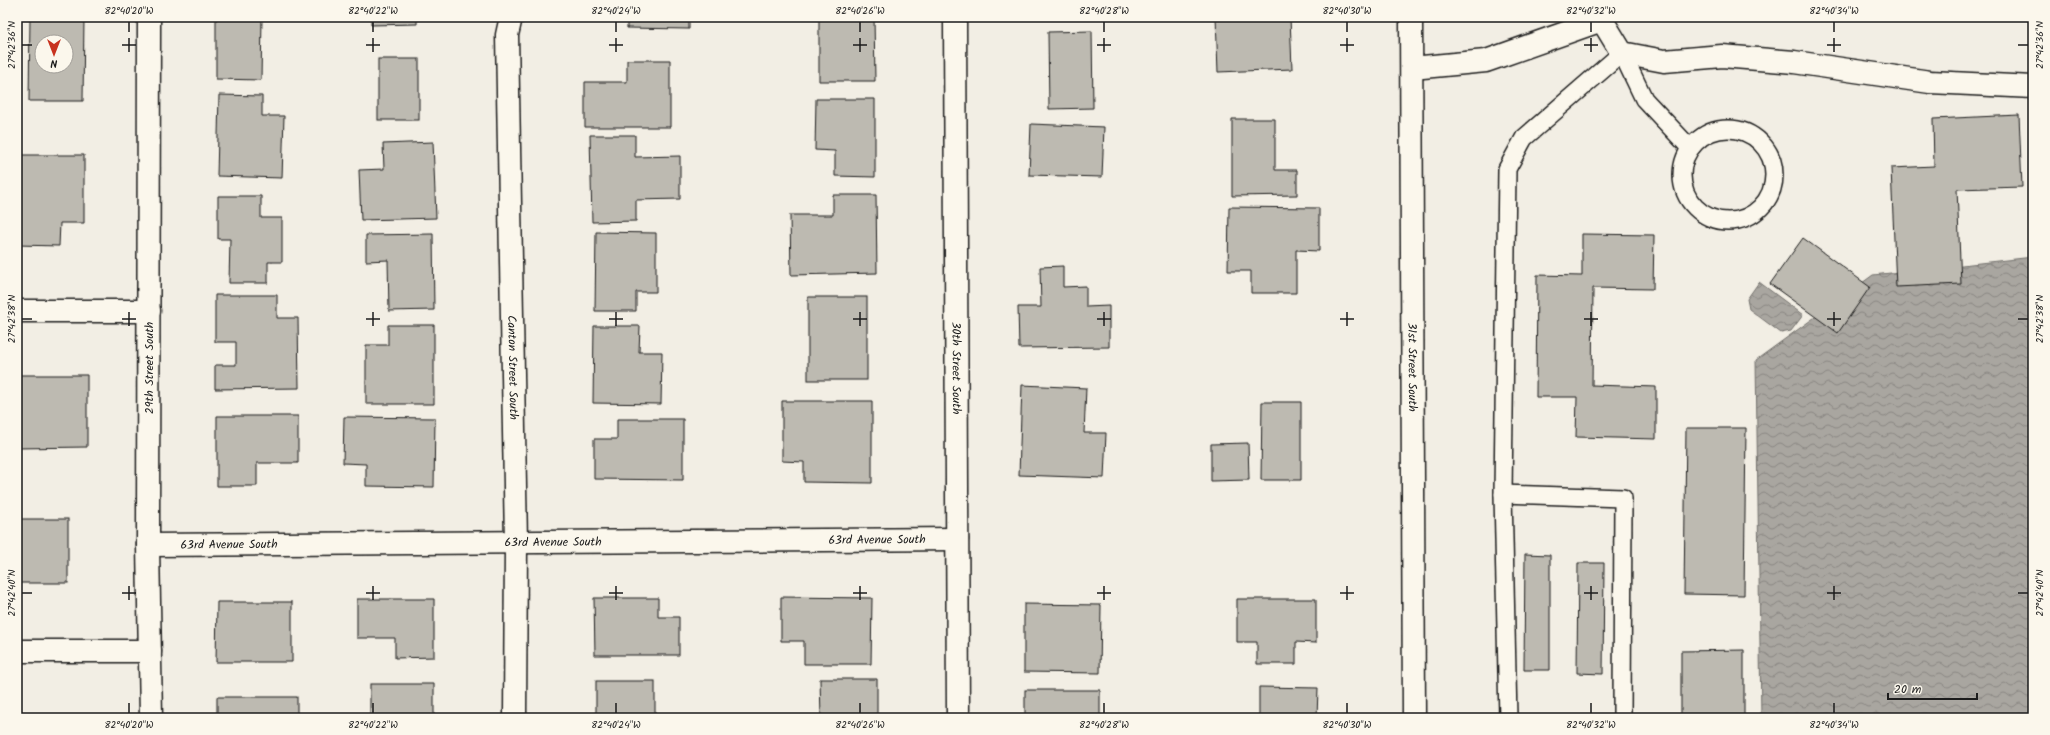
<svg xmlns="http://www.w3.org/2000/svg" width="2050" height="735" font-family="Kalam,sans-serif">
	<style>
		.water { fill: url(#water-waves); stroke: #716f6b }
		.building { fill: #bdbab1; stroke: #1c1c1c; fill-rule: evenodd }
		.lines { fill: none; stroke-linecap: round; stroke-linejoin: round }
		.lane-casing { stroke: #1c1c1c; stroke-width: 20 }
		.street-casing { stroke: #1c1c1c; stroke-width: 25 }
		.secondary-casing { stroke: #1c1c1c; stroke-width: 25 }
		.lane { stroke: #fbf7ec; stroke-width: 17 }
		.street { stroke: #fbf7ec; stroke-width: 22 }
		.secondary { stroke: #fbf7ec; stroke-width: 22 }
		.ticks { fill: none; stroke: #1c1c1c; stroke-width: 1.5 }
		.labels { text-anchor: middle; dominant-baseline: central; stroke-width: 3.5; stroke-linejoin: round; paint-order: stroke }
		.street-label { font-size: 12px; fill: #1c1c1c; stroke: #fbf7ec }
		.neatline { fill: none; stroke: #1c1c1c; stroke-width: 1.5 }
		.ticks-label { font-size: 10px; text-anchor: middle; fill: #1c1c1c }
	</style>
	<defs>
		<pattern id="water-waves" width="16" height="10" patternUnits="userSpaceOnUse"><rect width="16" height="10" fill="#a9a6a0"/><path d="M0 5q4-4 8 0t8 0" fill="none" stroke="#898682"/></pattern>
	</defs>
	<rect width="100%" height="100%" fill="#f2eee4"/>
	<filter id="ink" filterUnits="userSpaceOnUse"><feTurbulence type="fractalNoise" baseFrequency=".025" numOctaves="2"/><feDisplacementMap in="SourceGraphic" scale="8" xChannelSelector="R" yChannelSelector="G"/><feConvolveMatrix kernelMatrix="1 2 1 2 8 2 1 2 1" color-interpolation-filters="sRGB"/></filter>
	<g filter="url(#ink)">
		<g class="water">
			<polygon points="2033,257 2033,718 1761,718 1756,360 1873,275"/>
			<polygon points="1759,282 1803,315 1791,331 1781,333 1749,309 1747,299"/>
		</g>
		<g class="building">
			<path d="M 30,17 L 84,17 L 83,101 L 29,101 ZM 42,42 L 66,42 L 66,66 L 42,66 Z"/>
			<polygon points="216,17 262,17 261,80 216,79"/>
			<polygon points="371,17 417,17 417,24 371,25"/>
			<polygon points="627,17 689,17 689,29 627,28"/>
			<polygon points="819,17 874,17 875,81 819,81"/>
			<polygon points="1216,17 1290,17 1292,69 1218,72"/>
			<polygon points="1092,31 1093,108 1049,109 1048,32"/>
			<rect x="378" y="59" width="41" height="61"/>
			<polygon points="627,60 670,60 670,127 585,127 585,82 627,82"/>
			<polygon points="219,95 262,96 262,116 284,116 282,178 217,176"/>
			<polygon points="816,99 875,99 875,177 835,176 835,151 815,150"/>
			<polygon points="2019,115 2022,187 1957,189 1961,284 1896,287 1891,168 1934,166 1933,119"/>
			<polygon points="1232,119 1275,119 1275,170 1297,170 1297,195 1232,196"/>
			<polygon points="1031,124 1104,127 1102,177 1029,175"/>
			<polygon points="590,135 635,135 635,157 680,156 680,199 636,200 636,221 592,222"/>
			<polygon points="433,142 436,218 361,220 359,170 384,169 383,144"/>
			<polygon points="17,155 84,155 84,223 60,223 59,246 17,245"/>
			<polygon points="833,195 876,195 877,273 791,275 790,215 833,215"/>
			<polygon points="218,196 261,196 261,218 282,218 282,262 268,262 268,283 229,283 230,239 218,239"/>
			<polygon points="1229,207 1319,208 1319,251 1296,250 1296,293 1251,293 1251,271 1228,271"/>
			<polygon points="596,232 656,233 656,292 636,292 636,311 595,311"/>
			<polygon points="433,234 434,310 389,311 388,260 366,261 366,235"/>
			<polygon points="1582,234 1654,235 1653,289 1593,288 1592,385 1656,387 1656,439 1576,437 1577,397 1536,397 1537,275 1582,276"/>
			<polygon points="1803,238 1870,287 1838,333 1770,284"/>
			<polygon points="1063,266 1063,287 1086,286 1086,307 1109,306 1109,347 1019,348 1018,307 1041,307 1040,267"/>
			<polygon points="215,295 277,295 277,318 298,318 299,388 215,389 215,365 236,365 236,342 215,342"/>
			<rect x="808" y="297" width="59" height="83"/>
			<polygon points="388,325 434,325 434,404 366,404 366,345 388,345"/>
			<polygon points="594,326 640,326 639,352 662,352 661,404 593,403"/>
			<polygon points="17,375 87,375 87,447 17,448"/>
			<polygon points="1022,385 1086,388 1084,433 1106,433 1104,478 1019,475"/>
			<polygon points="782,401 872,401 872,483 804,482 804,462 782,461"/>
			<polygon points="1262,402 1301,402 1301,480 1261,480"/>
			<polygon points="217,416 298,416 298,463 257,463 257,486 217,486"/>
			<polygon points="344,417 435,418 434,487 366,486 366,464 343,463"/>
			<polygon points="617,419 683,419 683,480 594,479 594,439 617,439"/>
			<polygon points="1686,428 1746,428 1744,595 1684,594"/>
			<polygon points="1248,443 1249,480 1211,481 1211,444"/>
			<rect x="17" y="519" width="51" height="64"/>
			<polygon points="1525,554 1550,555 1550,670 1524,670"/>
			<polygon points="1578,563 1604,563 1603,674 1577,673"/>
			<polygon points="781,597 872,598 871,664 804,664 804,641 781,641"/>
			<polygon points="594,598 658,598 658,617 679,617 679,655 595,655"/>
			<polygon points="357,599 434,599 434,657 395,658 395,638 357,638"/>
			<polygon points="1237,599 1316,599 1316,643 1296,642 1296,664 1257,664 1257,642 1237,642"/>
			<polygon points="217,602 292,602 292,662 216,662"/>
			<polygon points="1024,604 1101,605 1100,673 1024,672"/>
			<polygon points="1744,650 1744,718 1681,718 1681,651"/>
			<polygon points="820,679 877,679 877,718 821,718"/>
			<rect x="596" y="681" width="59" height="37"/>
			<rect x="370" y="684" width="64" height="34"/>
			<polygon points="1259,687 1318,688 1317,718 1259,718"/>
			<rect x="1025" y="690" width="75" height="28"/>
			<rect x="217" y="697" width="80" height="21"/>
		</g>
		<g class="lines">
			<g class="lane-casing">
				<g id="lane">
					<circle cx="1728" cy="175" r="46"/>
					<polyline points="1503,494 1623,498 1622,718"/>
					<polyline points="1508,718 1503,494 1507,169 1524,138 1622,53 1644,99 1690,148"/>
				</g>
			</g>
			<g class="street-casing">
				<g id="street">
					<polyline points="149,17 148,545 151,718"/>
					<path id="s1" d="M 511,17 L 507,35 L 516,543 L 515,718"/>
					<path id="s2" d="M 955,17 L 958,718"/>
					<polyline points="1591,17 1602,20 1622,53 1664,61 1722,56 1794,62 1930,82 2033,87"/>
					<polyline points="1412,68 1486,61 1602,20"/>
					<polyline points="17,311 149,311"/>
					<path id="s3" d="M 148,545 L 957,539"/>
					<polyline points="17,651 150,651"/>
				</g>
			</g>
			<g class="secondary-casing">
				<g id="secondary">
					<path id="s4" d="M 1411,17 L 1414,718"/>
				</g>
			</g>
			<use href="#lane" class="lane"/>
			<use href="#street" class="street"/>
			<use href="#secondary" class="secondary"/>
		</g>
	</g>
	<path class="ticks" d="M 129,22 L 129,32M 373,22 L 373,32M 616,22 L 616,32M 860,22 L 860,32M 1104,22 L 1104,32M 1347,22 L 1347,32M 1591,22 L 1591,32M 1834,22 L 1834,32M 129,38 L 129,52M 373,38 L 373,52M 616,38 L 616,52M 860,38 L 860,52M 1104,38 L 1104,52M 1347,38 L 1347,52M 1591,38 L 1591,52M 1834,38 L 1834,52M 22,45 L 32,45M 122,45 L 136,45M 366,45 L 380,45M 609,45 L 623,45M 853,45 L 867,45M 1097,45 L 1111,45M 1340,45 L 1354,45M 1584,45 L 1598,45M 1827,45 L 1841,45M 2018,45 L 2028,45M 129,312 L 129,326M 373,312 L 373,326M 616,312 L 616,326M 860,312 L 860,326M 1104,312 L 1104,326M 1347,312 L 1347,326M 1591,312 L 1591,326M 1834,312 L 1834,326M 22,319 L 32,319M 122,319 L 136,319M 366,319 L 380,319M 609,319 L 623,319M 853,319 L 867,319M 1097,319 L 1111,319M 1340,319 L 1354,319M 1584,319 L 1598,319M 1827,319 L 1841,319M 2018,319 L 2028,319M 129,586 L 129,600M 373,586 L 373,600M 616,586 L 616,600M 860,586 L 860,600M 1104,586 L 1104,600M 1347,586 L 1347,600M 1591,586 L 1591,600M 1834,586 L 1834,600M 22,593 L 32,593M 122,593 L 136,593M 366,593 L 380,593M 609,593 L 623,593M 853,593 L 867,593M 1097,593 L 1111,593M 1340,593 L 1354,593M 1584,593 L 1598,593M 1827,593 L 1841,593M 2018,593 L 2028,593M 129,703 L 129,713M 373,703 L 373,713M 616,703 L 616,713M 860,703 L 860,713M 1104,703 L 1104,713M 1347,703 L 1347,713M 1591,703 L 1591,713M 1834,703 L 1834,713"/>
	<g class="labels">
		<g class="street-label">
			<text stroke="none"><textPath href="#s1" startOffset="351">Canton Street South</textPath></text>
			<text stroke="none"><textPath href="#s2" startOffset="351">30th Street South</textPath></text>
			<text stroke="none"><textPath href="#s4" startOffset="350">31st Street South</textPath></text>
			<text transform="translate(149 368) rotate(-90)">29th Street South</text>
			<text stroke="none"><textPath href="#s3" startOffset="729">63rd Avenue South</textPath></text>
			<text stroke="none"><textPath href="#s3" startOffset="405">63rd Avenue South</textPath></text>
			<text stroke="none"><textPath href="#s3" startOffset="81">63rd Avenue South</textPath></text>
		</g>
	</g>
	<rect width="2050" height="735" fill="none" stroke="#fbf7ec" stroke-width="44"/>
	<g transform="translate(54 54) rotate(180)"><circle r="19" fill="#fbf7ec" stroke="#a29f99"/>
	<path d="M0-3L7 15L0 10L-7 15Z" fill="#c8321e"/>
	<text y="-6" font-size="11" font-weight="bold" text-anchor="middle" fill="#1c1c1c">N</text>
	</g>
	<path d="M1888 693v6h89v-6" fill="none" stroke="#1c1c1c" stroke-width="2"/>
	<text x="1894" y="693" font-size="12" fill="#1c1c1c" stroke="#fbf7ec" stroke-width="3" paint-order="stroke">20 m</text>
	<rect x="22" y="22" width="2006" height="691" class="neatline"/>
	<g class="ticks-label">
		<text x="129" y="14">82°40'20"W</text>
		<text x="373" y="14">82°40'22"W</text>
		<text x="616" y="14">82°40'24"W</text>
		<text x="860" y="14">82°40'26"W</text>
		<text x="1104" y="14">82°40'28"W</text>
		<text x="1347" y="14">82°40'30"W</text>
		<text x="1591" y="14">82°40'32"W</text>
		<text x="1834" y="14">82°40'34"W</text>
		<text transform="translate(2039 45) rotate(-90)" y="4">27°42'36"N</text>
		<text transform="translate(11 45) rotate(-90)" y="4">27°42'36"N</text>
		<text transform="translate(2039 319) rotate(-90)" y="4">27°42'38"N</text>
		<text transform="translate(11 319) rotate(-90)" y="4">27°42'38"N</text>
		<text transform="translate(2039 593) rotate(-90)" y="4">27°42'40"N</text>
		<text transform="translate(11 593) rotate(-90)" y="4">27°42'40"N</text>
		<text x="129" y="728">82°40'20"W</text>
		<text x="373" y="728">82°40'22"W</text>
		<text x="616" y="728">82°40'24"W</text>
		<text x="860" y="728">82°40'26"W</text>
		<text x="1104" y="728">82°40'28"W</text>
		<text x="1347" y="728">82°40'30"W</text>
		<text x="1591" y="728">82°40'32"W</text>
		<text x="1834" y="728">82°40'34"W</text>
	</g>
</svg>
